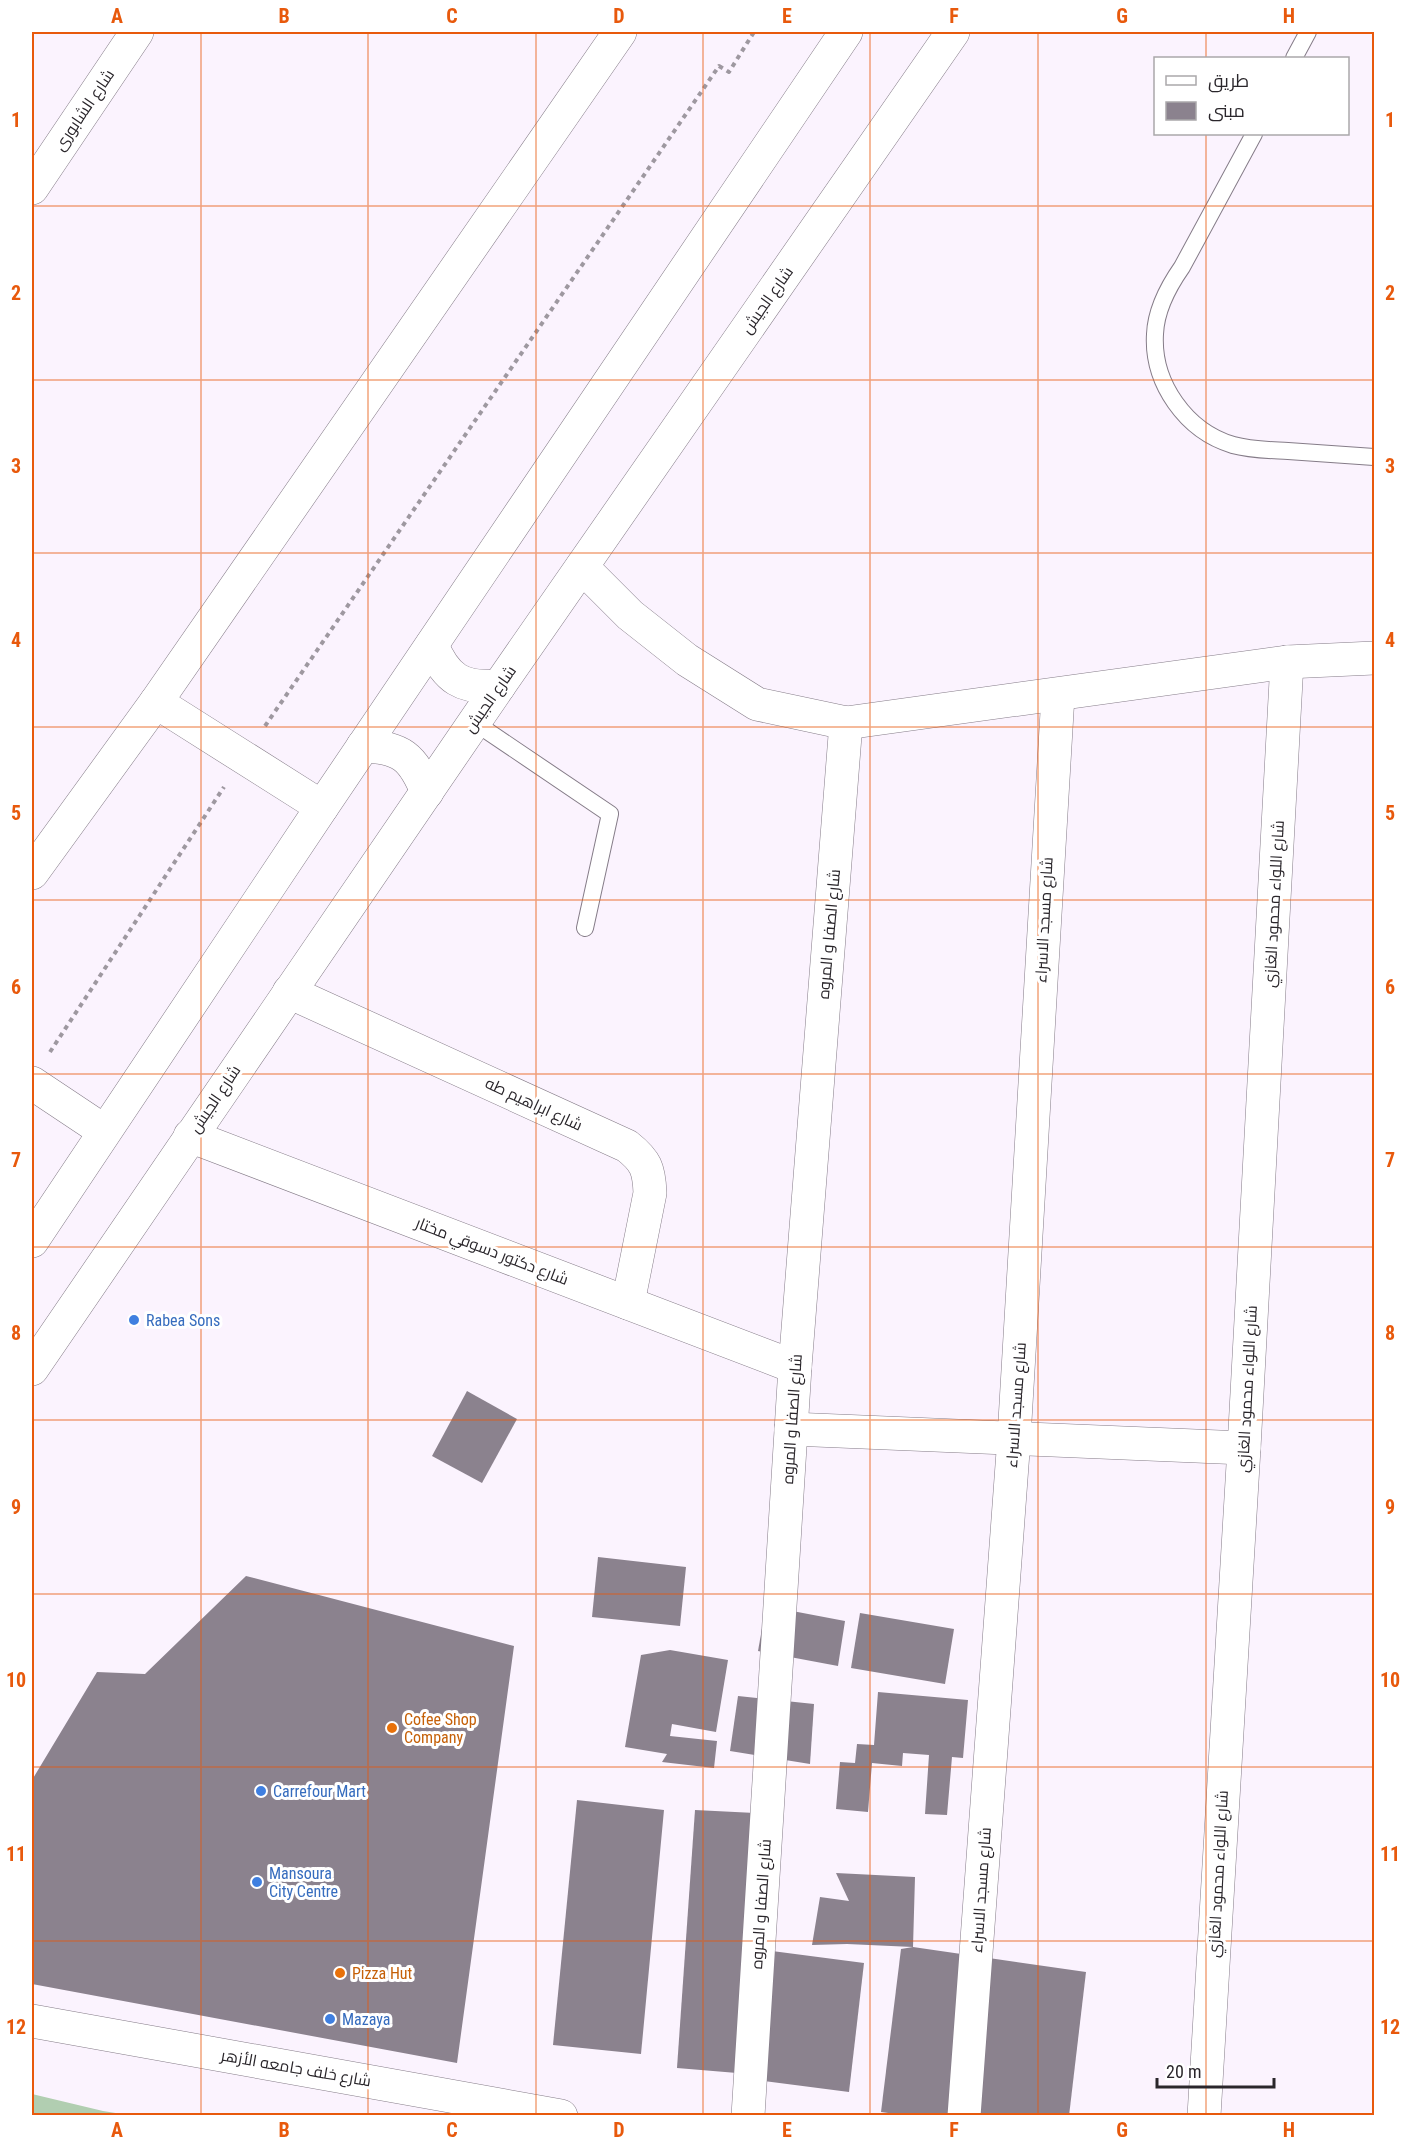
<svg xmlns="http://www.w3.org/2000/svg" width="1406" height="2147" font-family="'Roboto Condensed',Cairo,sans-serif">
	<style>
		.green { fill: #b1ceb1 }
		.building { fill: #8b828e }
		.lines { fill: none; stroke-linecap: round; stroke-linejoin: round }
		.service-casing { stroke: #857c88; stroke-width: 18 }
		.minor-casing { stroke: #857c88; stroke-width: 34 }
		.tertiary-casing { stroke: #857c88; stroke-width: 34 }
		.primary-casing { stroke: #857c88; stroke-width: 34 }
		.path { stroke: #9e98a0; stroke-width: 4; stroke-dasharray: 4.5 4.5; stroke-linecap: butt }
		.service { stroke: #fff; stroke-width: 16 }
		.minor { stroke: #fff; stroke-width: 33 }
		.tertiary { stroke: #fff; stroke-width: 33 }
		.primary { stroke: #fff; stroke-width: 33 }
		.grid { fill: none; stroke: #e8590c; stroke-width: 1.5; stroke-opacity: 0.55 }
		.shop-dot { fill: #3f7fe0; stroke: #fff; stroke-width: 2 }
		.food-dot { fill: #e8710a; stroke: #fff; stroke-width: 2 }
		.labels { text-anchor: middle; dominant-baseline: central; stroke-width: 6; stroke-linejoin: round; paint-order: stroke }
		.street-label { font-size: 16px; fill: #2a262b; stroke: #fff }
		.shop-label { font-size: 16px; fill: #366cbe; stroke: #fff; text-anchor: start }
		.food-label { font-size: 16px; fill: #c56008; stroke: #fff; text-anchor: start }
		.neatline { fill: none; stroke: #e8590c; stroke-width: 2 }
		.grid-label { font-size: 20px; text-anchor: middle; font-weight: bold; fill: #e8590c }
	</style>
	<rect width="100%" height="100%" fill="#fbf3fe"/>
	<polygon class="green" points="32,2094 103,2111 128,2115 32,2115"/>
	<g class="building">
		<polygon points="467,1391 517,1419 482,1483 432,1456"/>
		<polygon points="598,1557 686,1567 680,1626 592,1617"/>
		<polygon points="246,1576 514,1646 457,2063 32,1984 32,1780 97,1672 145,1674"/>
		<polygon points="766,1606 845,1621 838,1666 758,1651"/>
		<polygon points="860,1613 954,1629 945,1684 851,1668"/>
		<polygon points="670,1650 728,1660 716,1732 672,1724 670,1736 717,1741 714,1768 662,1762 667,1754 625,1747 641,1655"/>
		<polygon points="878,1692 968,1700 963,1758 952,1757 947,1815 925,1814 929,1755 903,1753 902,1766 872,1763 868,1812 836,1809 840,1762 855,1763 857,1744 874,1745"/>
		<polygon points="738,1696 814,1704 810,1764 730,1751"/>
		<polygon points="577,1800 664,1810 641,2054 553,2045"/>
		<polygon points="695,1810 755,1813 737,2073 677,2068"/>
		<polygon points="836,1873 915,1877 913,1947 847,1944 812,1945 820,1897 849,1901"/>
		<polygon points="913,1947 1086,1972 1069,2116 910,2116 881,2112 901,1949"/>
		<polygon points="772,1951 864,1963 849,2092 756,2080"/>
	</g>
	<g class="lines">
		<g class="service-casing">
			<g id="service">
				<polyline points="1294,58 1308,32"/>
				<path d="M 1254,134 L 1182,267 C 1168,287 1156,309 1155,334 C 1152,383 1186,431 1233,445 C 1251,450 1270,450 1288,451 C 1317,453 1346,455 1374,457"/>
				<polyline points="474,722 610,814 585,928"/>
			</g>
		</g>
		<g class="minor-casing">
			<g id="minor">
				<polyline points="32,188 137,32"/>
				<polyline points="582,567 630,615 687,660 757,704 846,723 1287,662 1374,658"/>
				<path d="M 289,992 L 627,1146 C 646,1161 649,1169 650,1193 L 628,1303"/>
				<polyline points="190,1136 795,1367"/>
				<polyline points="791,1429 1244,1448"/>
				<polyline points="32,2021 561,2116"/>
				<polyline points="748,2116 795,1367 846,723"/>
				<polyline points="964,2116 1014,1438 1058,695"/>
				<polyline points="1204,2116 1244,1448 1287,662"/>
			</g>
		</g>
		<g class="tertiary-casing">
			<polyline id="tertiary" points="32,873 156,702 620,32"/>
		</g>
		<g class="primary-casing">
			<g id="primary">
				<path d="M 432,645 C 446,679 462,689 499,686"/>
				<polyline points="156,702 322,807"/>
				<path d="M 363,746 C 401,747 413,757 427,792"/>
				<polyline points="32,1083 104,1131"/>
				<polyline points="32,1241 322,807 846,32"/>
				<polyline points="32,1369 499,686 953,32"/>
			</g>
		</g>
		<g class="path">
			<polyline points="265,726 719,66 729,72 754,32"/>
			<polyline points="50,1052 224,787"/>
		</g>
		<use href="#service" class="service"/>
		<use href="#minor" class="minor"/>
		<use href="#tertiary" class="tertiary"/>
		<use href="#primary" class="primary"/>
	</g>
	<path class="grid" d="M 201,32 L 201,2116M 368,32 L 368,2116M 536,32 L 536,2116M 703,32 L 703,2116M 870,32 L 870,2116M 1038,32 L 1038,2116M 1206,32 L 1206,58M 1206,134 L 1206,2116M 32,206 L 1374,206M 32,380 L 1374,380M 32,553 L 1374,553M 32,727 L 1374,727M 32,900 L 1374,900M 32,1074 L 1374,1074M 32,1247 L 1374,1247M 32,1420 L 1374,1420M 32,1594 L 1374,1594M 32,1767 L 1374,1767M 32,1941 L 1374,1941"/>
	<g class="shop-dot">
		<circle cx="134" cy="1320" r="6"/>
		<circle cx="261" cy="1791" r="6"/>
		<circle cx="257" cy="1882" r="6"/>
		<circle cx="330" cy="2019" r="6"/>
	</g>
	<g class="food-dot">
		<circle cx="392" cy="1728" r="6"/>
		<circle cx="340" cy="1973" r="6"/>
	</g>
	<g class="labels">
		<g class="street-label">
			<text transform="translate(84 110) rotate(-56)">شارع الشابورى</text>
			<text transform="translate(767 300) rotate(-55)">شارع الجيش</text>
			<text transform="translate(490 699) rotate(-55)">شارع الجيش</text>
			<text transform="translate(1274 904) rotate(-87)">شارع اللواء محمود الغازي</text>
			<text transform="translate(1044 920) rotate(-87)">شارع مسجد الاسراء</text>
			<text transform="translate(829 934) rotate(-85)">شارع الصفا و المروه</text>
			<text transform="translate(215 1099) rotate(-56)">شارع الجيش</text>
			<text transform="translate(534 1104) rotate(25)">شارع ابراهيم طه</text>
			<text transform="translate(492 1251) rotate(21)">شارع دكتور دسوقي مختار</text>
			<text transform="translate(1247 1389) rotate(-87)">شارع اللواء محمود الغازي</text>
			<text transform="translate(1016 1405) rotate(-86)">شارع مسجد الاسراء</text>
			<text transform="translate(792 1419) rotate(-86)">شارع الصفا و المروه</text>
			<text transform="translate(1218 1874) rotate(-87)">شارع اللواء محمود الغازي</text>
			<text transform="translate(981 1890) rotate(-86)">شارع مسجد الاسراء</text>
			<text transform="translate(761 1904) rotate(-86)">شارع الصفا و المروه</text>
			<text transform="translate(296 2068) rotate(10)">شارع خلف جامعه الأزهر</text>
		</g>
		<g class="shop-label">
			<text x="146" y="1320">Rabea Sons</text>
			<text x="273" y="1791">Carrefour Mart</text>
			<text x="269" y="1873">Mansoura<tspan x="269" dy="18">City Centre</tspan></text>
			<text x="342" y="2019">Mazaya</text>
		</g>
		<g class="food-label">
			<text x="404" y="1719">Cofee Shop<tspan x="404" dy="18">Company</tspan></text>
			<text x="352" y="1973">Pizza Hut</text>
		</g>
	</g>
	<rect width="1406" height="2147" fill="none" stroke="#ffffff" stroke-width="66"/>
	<rect x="1154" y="57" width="195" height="78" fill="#ffffff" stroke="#aaa8aa" stroke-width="1.5"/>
	<rect x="1166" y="76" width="30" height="9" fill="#ffffff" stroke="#aaa8aa" stroke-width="1.5"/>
	<text x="1208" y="87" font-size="18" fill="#2a262b">طريق</text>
	<rect x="1166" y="102" width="30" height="18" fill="#8b828e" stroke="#aaa8aa" stroke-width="1.5"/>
	<text x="1208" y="117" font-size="18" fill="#2a262b">مبنى</text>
	<path d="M1157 2078v9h117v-9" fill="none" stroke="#2a262b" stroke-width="3"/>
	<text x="1166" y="2078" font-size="18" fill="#2a262b" stroke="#ffffff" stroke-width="4.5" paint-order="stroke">20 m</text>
	<rect x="33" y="33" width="1340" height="2081" class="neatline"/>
	<g class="grid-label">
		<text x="117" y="23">A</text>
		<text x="284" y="23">B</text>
		<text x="452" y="23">C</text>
		<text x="619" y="23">D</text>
		<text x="787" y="23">E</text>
		<text x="954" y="23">F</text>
		<text x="1122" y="23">G</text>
		<text x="1289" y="23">H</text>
		<text x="16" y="127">1</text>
		<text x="1390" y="127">1</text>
		<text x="16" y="300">2</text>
		<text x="1390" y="300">2</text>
		<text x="16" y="473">3</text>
		<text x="1390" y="473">3</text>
		<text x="16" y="647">4</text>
		<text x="1390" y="647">4</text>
		<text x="16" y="820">5</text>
		<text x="1390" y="820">5</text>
		<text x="16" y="994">6</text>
		<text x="1390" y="994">6</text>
		<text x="16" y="1167">7</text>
		<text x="1390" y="1167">7</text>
		<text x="16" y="1340">8</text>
		<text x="1390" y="1340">8</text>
		<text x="16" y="1514">9</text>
		<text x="1390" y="1514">9</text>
		<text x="16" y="1687">10</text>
		<text x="1390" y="1687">10</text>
		<text x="16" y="1861">11</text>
		<text x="1390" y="1861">11</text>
		<text x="16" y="2034">12</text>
		<text x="1390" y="2034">12</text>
		<text x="117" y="2137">A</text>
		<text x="284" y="2137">B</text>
		<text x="452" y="2137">C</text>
		<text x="619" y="2137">D</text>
		<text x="787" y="2137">E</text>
		<text x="954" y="2137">F</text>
		<text x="1122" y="2137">G</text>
		<text x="1289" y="2137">H</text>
	</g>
</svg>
